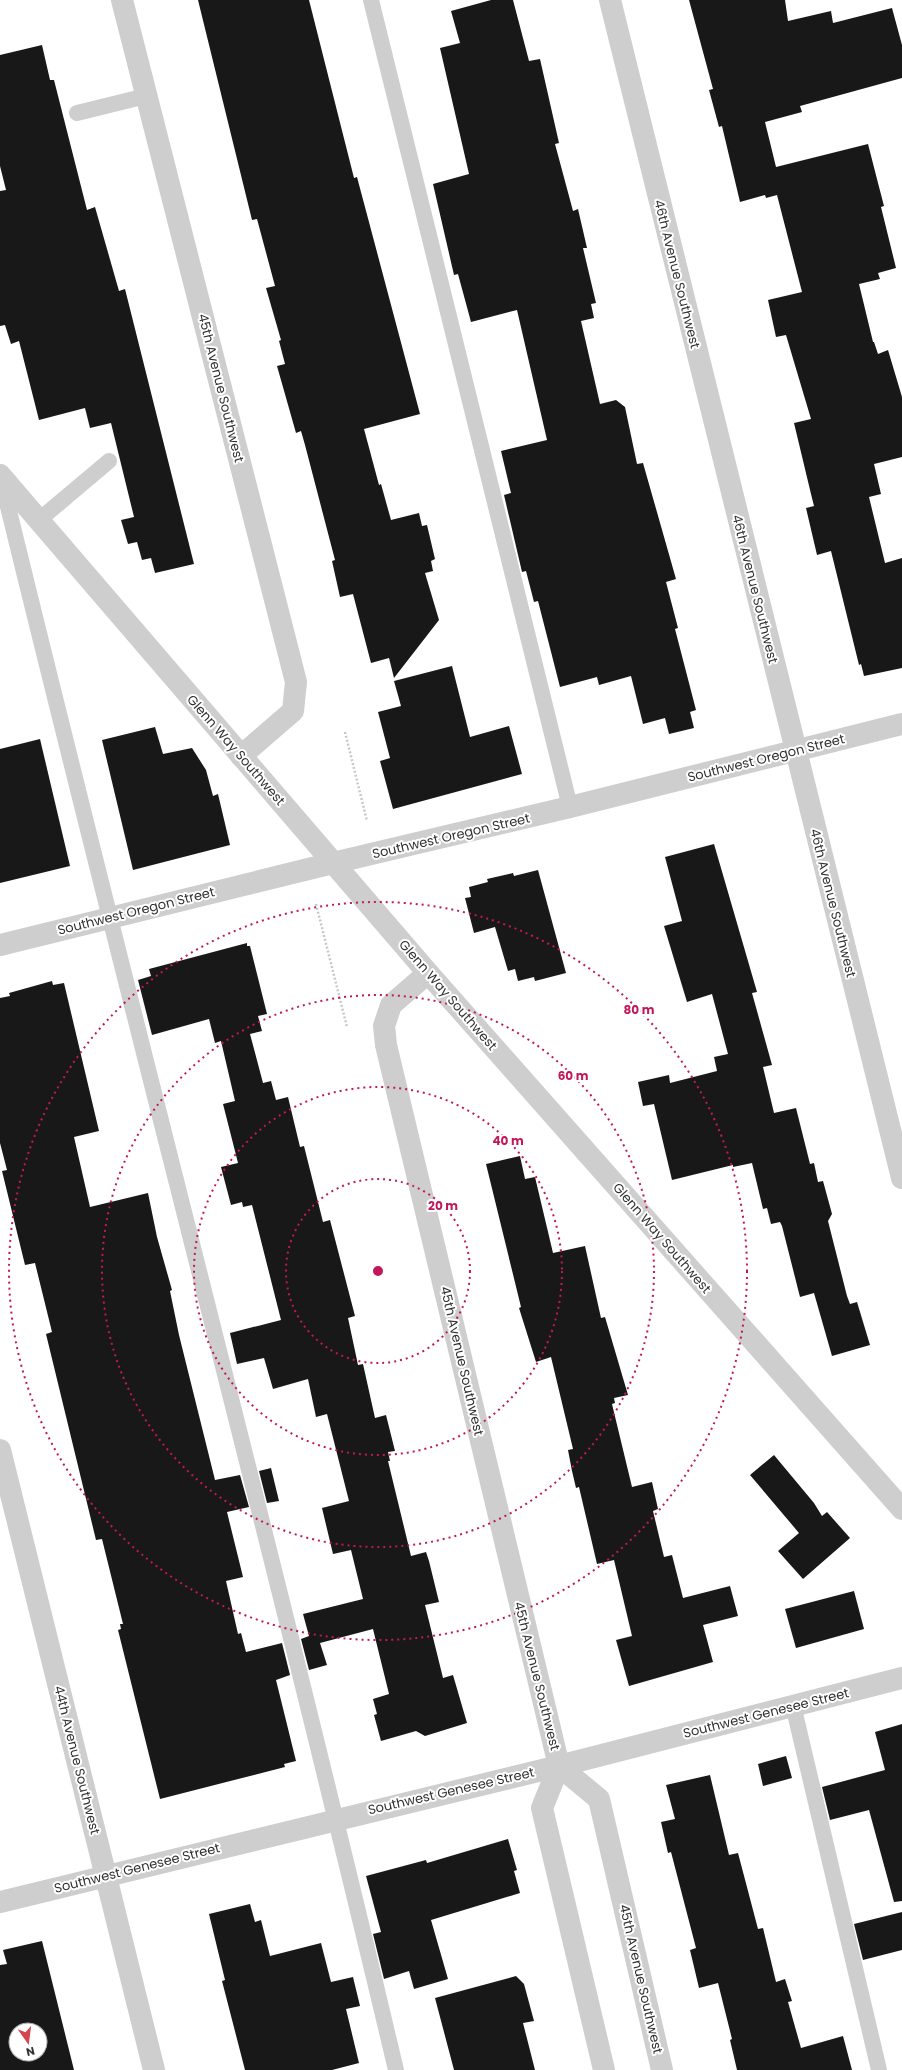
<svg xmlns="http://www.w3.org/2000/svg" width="902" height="2070" font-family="Poppins,sans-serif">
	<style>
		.building { fill: #181818; fill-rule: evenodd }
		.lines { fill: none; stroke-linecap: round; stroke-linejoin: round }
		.path { stroke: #c8c8c8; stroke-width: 2.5; stroke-dasharray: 2 2; stroke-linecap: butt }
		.service { stroke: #cecece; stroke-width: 16 }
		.minor { stroke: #cecece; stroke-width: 22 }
		.tertiary { stroke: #cecece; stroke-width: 22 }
		.ring { fill: none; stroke: #c2185b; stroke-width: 2; stroke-dasharray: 2 4 }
		.labels { text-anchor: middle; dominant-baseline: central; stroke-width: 4; stroke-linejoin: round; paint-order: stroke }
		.street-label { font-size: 13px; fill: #313131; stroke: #fff }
		.centre { fill: #c2185b; stroke: #fff; stroke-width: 2 }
		.ring-label { font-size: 12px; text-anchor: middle; font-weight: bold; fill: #c2185b; stroke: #fff; stroke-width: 4; stroke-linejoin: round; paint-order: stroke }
	</style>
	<rect width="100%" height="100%" fill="#fff"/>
	<g class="building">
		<polygon points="198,0 309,0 354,178 357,177 420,414 364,429 379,485 381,484 391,520 419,513 422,526 427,525 435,559 431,561 433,571 425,573 439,620 394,678 389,658 371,663 353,594 340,597 332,561 335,560 305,445 301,431 296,433 277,366 285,364 279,341 281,340 266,288 275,286 257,219 252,220"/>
		<polygon points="491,0 513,0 529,61 540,59 559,143 555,144 573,211 578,209 587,248 583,248 596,303 591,304 594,318 581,321 600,404 616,400 625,407 637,464 643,463 676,579 666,582 678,628 675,629 696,710 690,712 694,728 669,734 665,718 643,724 631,676 599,685 597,677 560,687 538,601 534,602 526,571 522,572 504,495 511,493 501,451 547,440 517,310 471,322 458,274 454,275 433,184 469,174 440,48 460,43 451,11"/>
		<polygon points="689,0 785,0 788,21 831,11 833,23 892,8 902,45 902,78 800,106 802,112 765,122 776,167 868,144 878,183 884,206 881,207 896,268 878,273 880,279 859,284 873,342 874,342 878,354 888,350 902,397 902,457 874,464 881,494 869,497 885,563 902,558 902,668 864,676 861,664 859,665 831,551 817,555 806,508 814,506 811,494 794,423 811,419 786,335 776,337 768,300 802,292 777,195 766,198 765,195 740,202 722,126 719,127 709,90 713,89"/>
		<polygon points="42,45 50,80 54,80 87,210 95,207 119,291 125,289 194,564 155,573 151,558 142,560 137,542 128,544 121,520 134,517 111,423 90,428 85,408 39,420 19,341 11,344 5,325 0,326 0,191 6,190 0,166 0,55"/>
		<polygon points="452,666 470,737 509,726 522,774 393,809 380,761 390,758 378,712 401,706 394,681"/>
		<polygon points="155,727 163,754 192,748 206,770 213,796 218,794 230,845 133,870 102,740"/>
		<polygon points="40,739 70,866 0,883 0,749"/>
		<polygon points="714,844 757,992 752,993 772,1065 763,1067 774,1113 796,1108 810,1164 814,1163 818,1182 823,1181 832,1214 828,1221 847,1296 850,1304 857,1302 870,1345 832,1356 814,1293 800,1297 782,1226 780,1222 771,1224 767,1208 763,1209 752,1163 733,1167 733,1165 672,1180 654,1104 643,1106 638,1082 669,1075 670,1083 717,1071 714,1057 728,1054 712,994 687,1002 664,926 682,921 665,857"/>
		<polygon points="538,870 566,973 535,981 534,977 518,981 515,969 508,971 495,927 474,933 465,898 471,897 469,887 488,882 487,879 513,873 514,876"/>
		<polygon points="247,943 247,946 250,946 267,1014 258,1016 262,1031 250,1034 263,1083 271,1081 276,1100 288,1097 300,1147 304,1146 323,1222 330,1220 355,1316 348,1318 358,1365 363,1364 375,1418 386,1415 395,1451 388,1452 390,1461 388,1461 411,1556 426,1552 429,1561 439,1602 425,1605 443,1678 453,1675 467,1723 425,1736 416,1731 381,1741 374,1715 377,1714 373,1699 389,1694 373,1629 320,1643 327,1665 309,1670 301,1639 309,1636 303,1614 363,1599 351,1550 333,1554 322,1508 349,1501 327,1414 316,1417 308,1379 273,1389 264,1358 237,1364 230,1333 281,1320 252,1205 243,1207 242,1202 231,1205 221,1167 238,1163 223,1104 235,1101 221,1041 215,1043 209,1019 152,1035 138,980 151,976 149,969"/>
		<polygon points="52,981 53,985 64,983 99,1131 74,1137 90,1207 148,1193 157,1237 172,1290 170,1291 179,1335 215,1480 240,1475 249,1507 227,1512 243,1577 226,1581 238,1634 241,1633 246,1652 282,1643 290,1675 276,1680 296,1761 284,1764 285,1767 160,1799 118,1630 121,1629 120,1624 123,1624 102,1539 96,1540 46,1334 52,1332 35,1263 25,1265 2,1171 7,1170 0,1143 0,998 10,996 9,993"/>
		<polygon points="520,1156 525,1179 535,1177 553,1253 585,1246 601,1318 605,1317 628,1395 614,1398 615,1403 612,1404 632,1487 652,1482 658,1509 653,1511 664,1557 672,1555 683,1598 730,1586 738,1616 703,1625 713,1662 629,1686 616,1640 632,1636 614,1560 597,1564 579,1487 576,1488 572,1471 568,1450 573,1449 551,1357 536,1362 519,1308 521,1307 486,1164"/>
		<polygon points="774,1455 814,1503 822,1516 827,1512 850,1538 803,1579 778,1551 799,1533 750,1475"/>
		<polygon points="271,1468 279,1501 267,1503 259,1471"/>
		<polygon points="854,1591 864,1629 796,1648 785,1609"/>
		<polygon points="902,1724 902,1901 894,1902 869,1810 830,1820 822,1787 885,1770 875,1732"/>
		<polygon points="786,1756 792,1778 763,1786 758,1764"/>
		<polygon points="710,1775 729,1855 738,1853 758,1929 763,1928 776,1982 785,1979 792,2001 788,2002 801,2048 843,2036 852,2070 737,2070 730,2040 732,2039 718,1983 699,1988 690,1950 696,1948 671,1852 668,1853 661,1822 675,1819 666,1785"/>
		<polygon points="508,1839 517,1870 514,1871 520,1893 431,1920 448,1979 414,1989 409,1971 384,1979 373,1934 381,1932 366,1876 426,1860 427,1863"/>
		<polygon points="250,1904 255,1922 261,1920 270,1956 321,1943 331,1982 353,1977 360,2006 346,2009 359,2063 332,2070 245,2070 222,1981 225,1980 209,1914"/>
		<polygon points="902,1912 902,1950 863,1960 854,1924"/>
		<path d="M 42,1941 L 74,2070 L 0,2070 L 0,1965 L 7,1964 L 3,1950 ZM 16,2030 L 40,2030 L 40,2054 L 16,2054 Z"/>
		<polygon points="516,1976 524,1984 534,2021 523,2023 535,2070 454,2070 435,1998"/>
	</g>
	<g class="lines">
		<g class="path">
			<polyline points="345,732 367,821"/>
			<polyline points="316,904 347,1027"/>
		</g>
		<g class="service">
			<polyline points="371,0 570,807"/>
			<polyline points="77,113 146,96"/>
			<path d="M 1,478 C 130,1009 270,1538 396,2070"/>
			<polyline points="39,520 109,461"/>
			<polyline points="793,1705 879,2070"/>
		</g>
		<g class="minor">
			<polyline points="122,0 296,682 293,711 241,756"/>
			<polyline points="610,0 902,1178"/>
			<polyline points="333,863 570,807 902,724"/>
			<polyline points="428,973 391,1005 384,1026 386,1045 559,1766 599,1799 662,2070"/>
			<polyline points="0,1450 154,2070"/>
			<polyline points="559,1766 542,1808 604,2070"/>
			<polyline points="0,1902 559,1766 902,1678"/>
		</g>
		<g class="tertiary">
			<polyline points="0,475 428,973 902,1509"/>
			<polyline points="0,945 333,863"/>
		</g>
	</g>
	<g class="ring">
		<circle cx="378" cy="1271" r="92"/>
		<circle cx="378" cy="1271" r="184"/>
		<circle cx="378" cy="1271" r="276"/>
		<circle cx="378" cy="1271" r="369"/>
	</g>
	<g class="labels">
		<g class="street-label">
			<text transform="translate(677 274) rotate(76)">46th Avenue Southwest</text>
			<text transform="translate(221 388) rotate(76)">45th Avenue Southwest</text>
			<text transform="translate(755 589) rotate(76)">46th Avenue Southwest</text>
			<text transform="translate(236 750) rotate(49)">Glenn Way Southwest</text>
			<text transform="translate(766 758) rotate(-14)">Southwest Oregon Street</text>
			<text transform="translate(451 836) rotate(-13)">Southwest Oregon Street</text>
			<text transform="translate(833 903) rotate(76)">46th Avenue Southwest</text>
			<text transform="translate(136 911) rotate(-14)">Southwest Oregon Street</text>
			<text transform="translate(448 995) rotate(49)">Glenn Way Southwest</text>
			<text transform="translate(662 1238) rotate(49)">Glenn Way Southwest</text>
			<text transform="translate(462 1361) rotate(77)">45th Avenue Southwest</text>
			<text transform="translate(537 1676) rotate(76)">45th Avenue Southwest</text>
			<text transform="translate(766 1713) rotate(-14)">Southwest Genesee Street</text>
			<text transform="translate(77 1760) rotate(76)">44th Avenue Southwest</text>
			<text transform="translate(451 1791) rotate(-13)">Southwest Genesee Street</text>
			<text transform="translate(137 1868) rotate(-14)">Southwest Genesee Street</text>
			<text transform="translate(641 1979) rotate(77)">45th Avenue Southwest</text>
		</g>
	</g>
	<circle cx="378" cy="1271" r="6" class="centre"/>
	<g class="ring-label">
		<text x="639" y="1014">80 m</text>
		<text x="573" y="1080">60 m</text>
		<text x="508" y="1145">40 m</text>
		<text x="443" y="1210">20 m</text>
	</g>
	<g transform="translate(28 2042) rotate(166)"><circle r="19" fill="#ffffff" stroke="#adadad"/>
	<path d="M0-3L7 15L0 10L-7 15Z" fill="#d6444e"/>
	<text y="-6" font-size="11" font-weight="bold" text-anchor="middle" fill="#313131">N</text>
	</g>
</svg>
